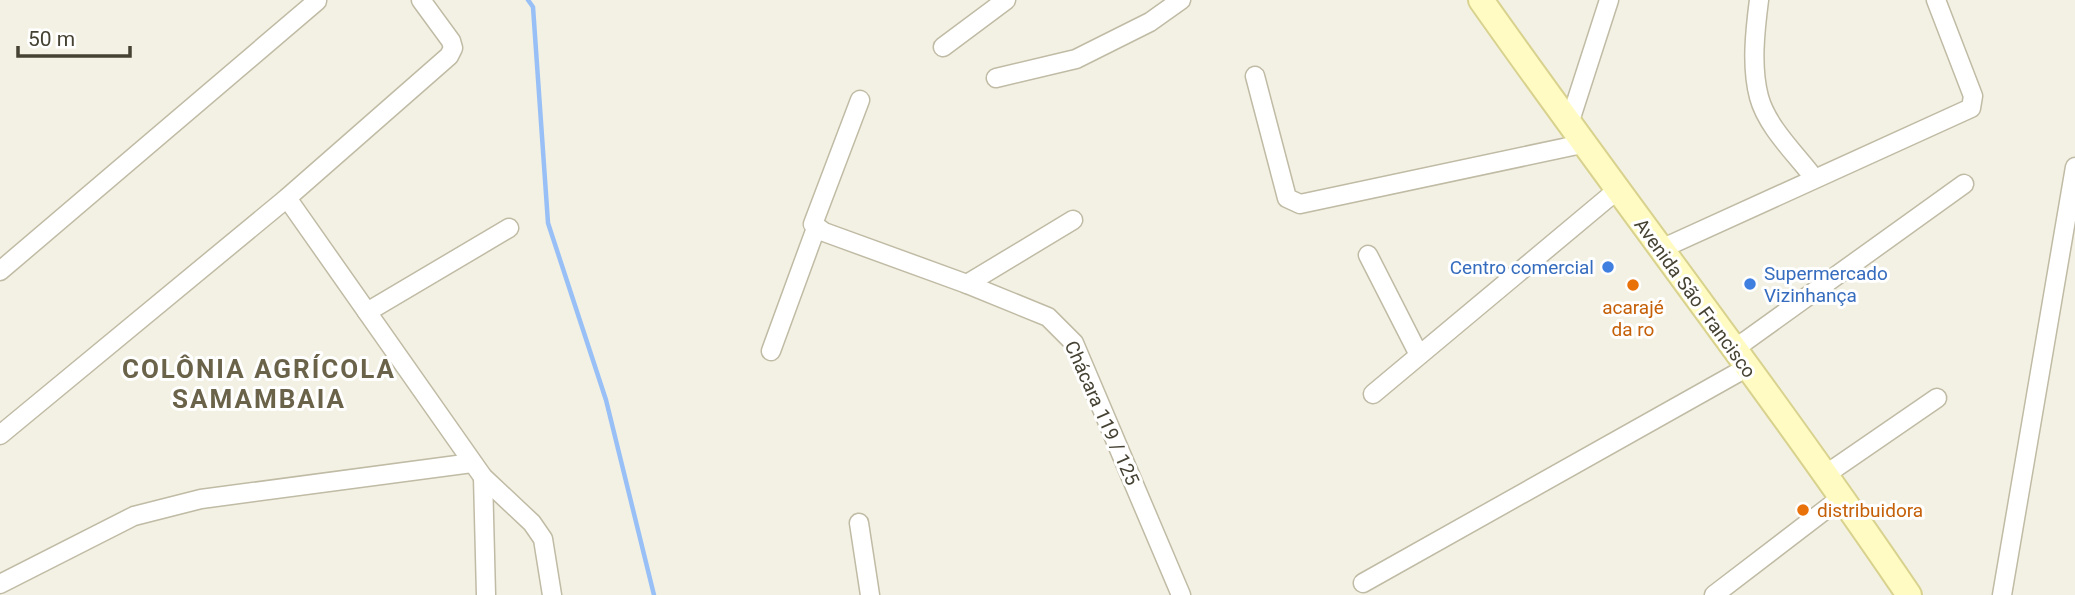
<svg xmlns="http://www.w3.org/2000/svg" width="2075" height="595" font-family="Roboto,sans-serif">
	<style>
		.lines { fill: none; stroke-linecap: round; stroke-linejoin: round }
		.stream { stroke: #98c0f7; stroke-width: 4.5 }
		.street-casing { stroke: #c0bba5; stroke-width: 21 }
		.secondary-casing { stroke: #d8d28e; stroke-width: 28 }
		.street { stroke: #fff; stroke-width: 18 }
		.secondary { stroke: #fffbc2; stroke-width: 24 }
		.shop-dot { fill: #3f7fe0; stroke: #fff; stroke-width: 2.5 }
		.food-dot { fill: #e8710a; stroke: #fff; stroke-width: 2.5 }
		.labels { text-anchor: middle; dominant-baseline: central; stroke-width: 6; stroke-linejoin: round; paint-order: stroke }
		.shop-label { font-size: 19px; fill: #366cbe; stroke: #fff; text-anchor: end }
		.street-label { font-size: 19px; fill: #464233; stroke: #fff }
		.food-label { font-size: 19px; fill: #c56008; stroke: #fff }
		.district-label { font-size: 26px; font-weight: bold; letter-spacing: 2px; fill: #6a6249; stroke: #fff }
	</style>
	<rect width="100%" height="100%" fill="#f3f1e3"/>
	<g class="lines">
		<polyline class="stream" points="528,0 533,7 548,223 606,400 654,595"/>
		<g class="street-casing">
			<g id="street">
				<path d="M 1759,0 C 1755,31 1751,67 1759,97 C 1767,127 1796,154 1814,178"/>
				<polyline points="943,47 1006,0"/>
				<polyline points="1255,76 1287,198 1300,204 1582,144"/>
				<polyline points="996,78 1076,59 1150,22 1181,0"/>
				<polyline points="860,100 813,224 824,232 967,284 1048,317 1074,343 1181,595"/>
				<polyline points="1569,124 1609,0"/>
				<polyline points="287,198 483,477 532,523 543,539 552,595"/>
				<polyline points="1661,249 1971,108 1973,96 1936,0"/>
				<polyline points="1368,255 1419,355"/>
				<polyline points="0,271 317,1"/>
				<polyline points="967,284 1073,220"/>
				<polyline points="367,312 509,228"/>
				<polyline points="1733,350 1964,184"/>
				<polyline points="771,351 816,228"/>
				<polyline points="1373,394 1616,191"/>
				<polyline points="0,435 287,198 449,56 453,48 451,41 421,0"/>
				<polyline points="1825,475 1937,398"/>
				<polyline points="483,477 486,595"/>
				<polyline points="859,523 870,595"/>
				<polyline points="1363,583 1746,368"/>
				<polyline points="0,584 134,516 201,499 472,463"/>
				<polyline points="1714,595 1842,497"/>
				<polyline points="2002,595 2075,167"/>
			</g>
		</g>
		<g class="secondary-casing">
			<path id="secondary" d="M 1481,0 C 1622,200 1772,393 1909,595"/>
		</g>
		<use href="#street" class="street"/>
		<use href="#secondary" class="secondary"/>
	</g>
	<g class="shop-dot">
		<circle cx="1608" cy="267" r="7"/>
		<circle cx="1750" cy="284" r="7"/>
	</g>
	<g class="food-dot">
		<circle cx="1633" cy="285" r="7"/>
		<circle cx="1803" cy="510" r="7"/>
	</g>
	<g class="labels">
		<g class="shop-label">
			<text x="1594" y="267">Centro comercial</text>
			<text x="1764" y="273" text-anchor="start">Supermercado<tspan x="1764" dy="22">Vizinhança</tspan></text>
		</g>
		<g class="street-label">
			<text transform="translate(1695 298) rotate(54)">Avenida São Francisco</text>
			<text transform="translate(1102 413) rotate(66)">Chácara 119 / 125</text>
		</g>
		<g class="food-label">
			<text x="1633" y="307">acarajé<tspan x="1633" dy="22">da ro</tspan></text>
			<text x="1817" y="510" text-anchor="start">distribuidora</text>
		</g>
		<g class="district-label">
			<text x="259" y="369">COLÔNIA AGRÍCOLA<tspan x="259" dy="30">SAMAMBAIA</tspan></text>
		</g>
	</g>
	<path d="M18 46v10h112v-10" fill="none" stroke="#464233" stroke-width="3.5"/>
	<text x="28" y="46" font-size="21" fill="#464233" stroke="#ffffff" stroke-width="5" paint-order="stroke">50 m</text>
</svg>
